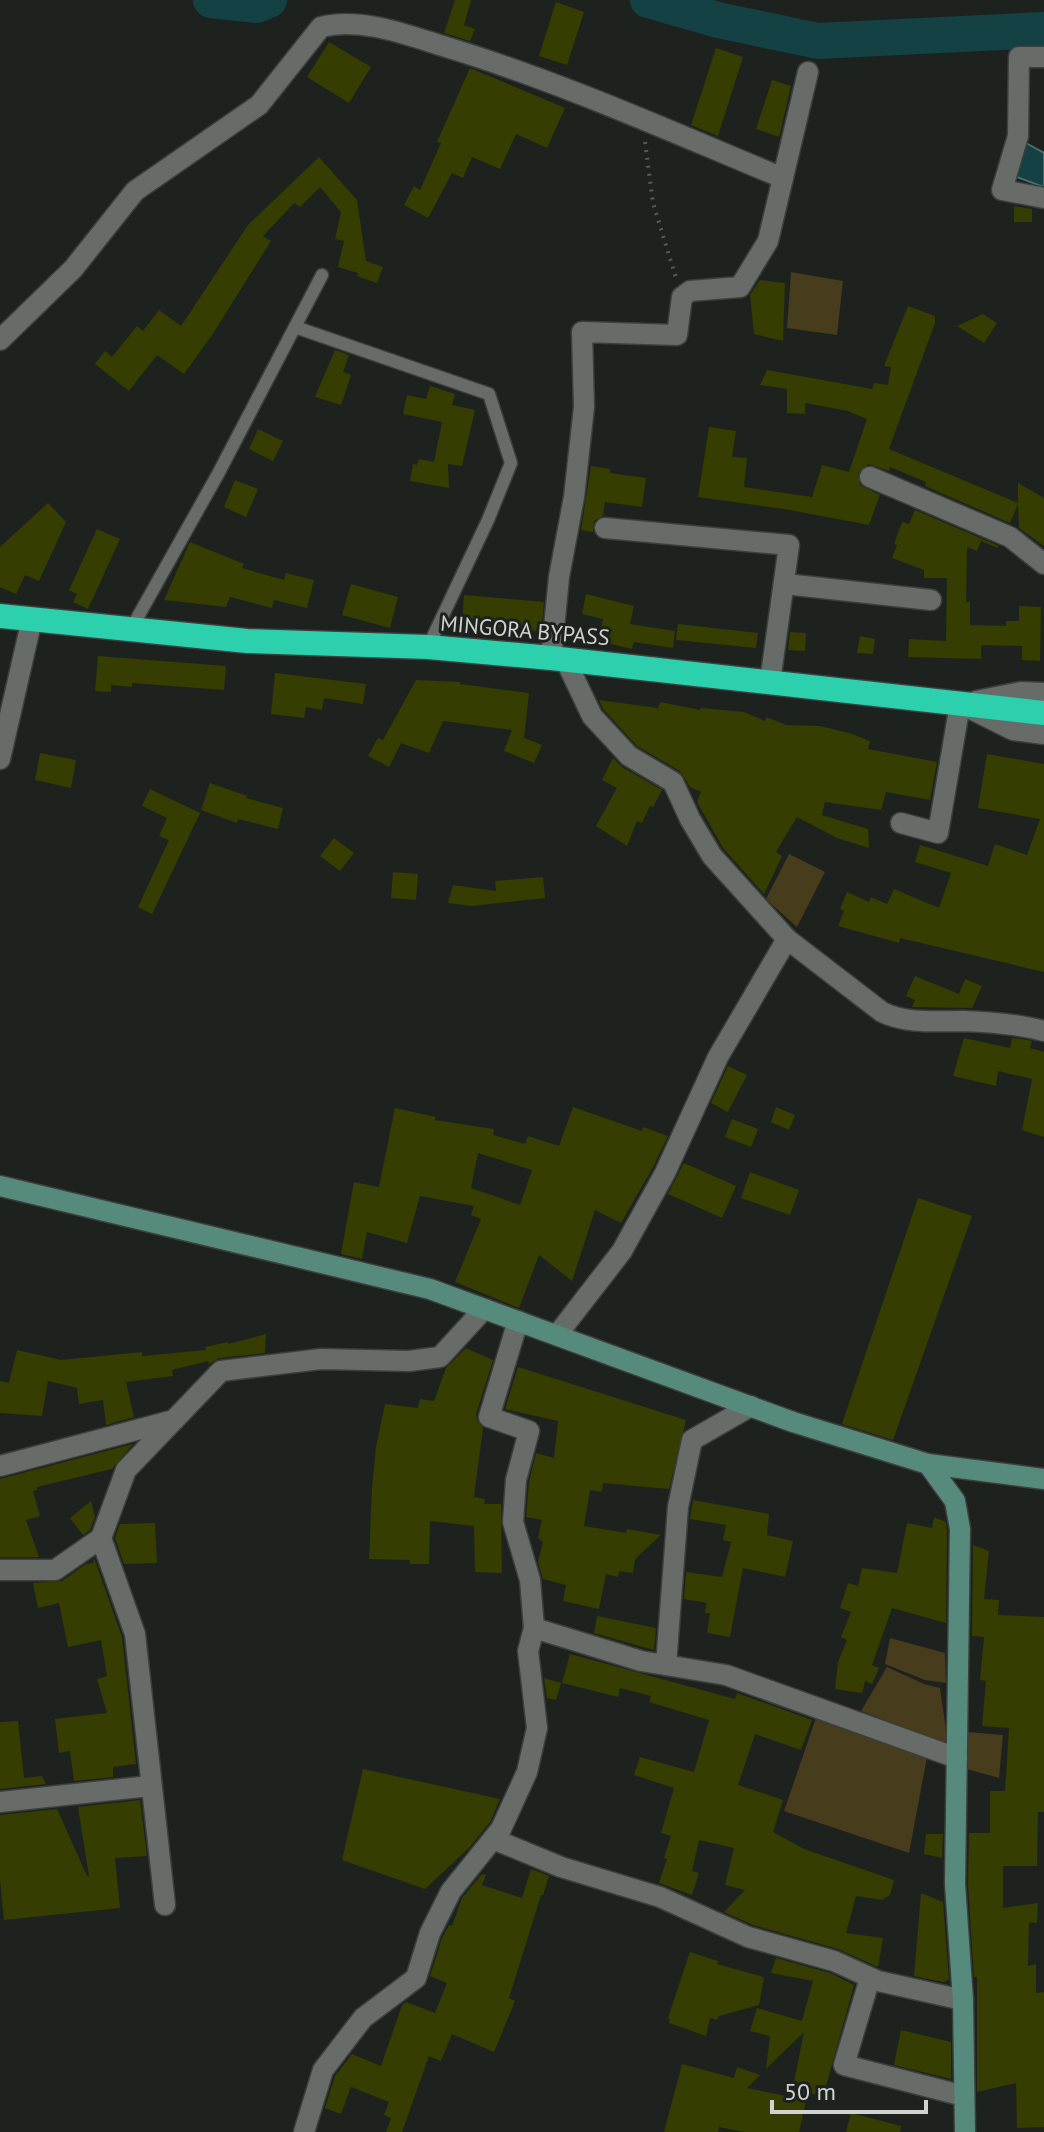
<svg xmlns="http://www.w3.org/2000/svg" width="1044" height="2132" font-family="'PT Sans',sans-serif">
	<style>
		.green { fill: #473c1c }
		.water { fill: #144144; stroke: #4d6d6e; stroke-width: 2 }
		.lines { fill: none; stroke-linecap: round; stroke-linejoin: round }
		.river { stroke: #144144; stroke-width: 36 }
		.building { fill: #353d00; fill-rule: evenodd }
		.lane-casing { stroke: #3c3f3c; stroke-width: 15 }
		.street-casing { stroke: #3c3f3c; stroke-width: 23 }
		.secondary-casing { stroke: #3c3f3c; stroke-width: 23 }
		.highway-casing { stroke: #3c3f3c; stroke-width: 27 }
		.path { stroke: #565a56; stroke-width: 4; stroke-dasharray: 2 6; stroke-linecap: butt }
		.lane { stroke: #686c68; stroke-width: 12 }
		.street { stroke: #686c68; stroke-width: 20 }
		.secondary { stroke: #568a7d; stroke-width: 20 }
		.highway { stroke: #2cd0ad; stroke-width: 24 }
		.labels { text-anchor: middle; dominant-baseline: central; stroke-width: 6; stroke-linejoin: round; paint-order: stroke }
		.street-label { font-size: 22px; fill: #d1d3d1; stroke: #1e221e }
	</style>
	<rect width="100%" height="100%" fill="#1e221e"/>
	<g class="green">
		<polygon points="791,272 843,281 837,335 787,328"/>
		<polygon points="789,854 825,872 797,927 766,899"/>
		<polygon points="890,1638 945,1653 946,1683 925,1680 885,1664"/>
		<polygon points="887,1667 924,1684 940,1688 948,1745 861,1711"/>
		<polygon points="817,1715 927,1757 909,1853 784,1811"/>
		<polygon points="967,1732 1003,1735 999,1778 963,1768"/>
	</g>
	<polygon class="water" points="1026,143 1044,153 1044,187 1014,176"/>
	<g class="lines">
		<g class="river">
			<polyline points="211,0 257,5 269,0"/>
			<polyline points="648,0 718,20 818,41 1044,30"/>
		</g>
	</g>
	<g class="building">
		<polygon points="455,0 471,0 464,25 475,29 470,41 444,33"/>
		<polygon points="556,2 584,12 567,65 539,56"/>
		<polygon points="329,42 371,67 349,103 307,77"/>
		<polygon points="716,48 743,57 718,136 691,125"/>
		<polygon points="470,68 565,108 547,148 516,134 500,169 472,157 463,178 452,173 428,218 404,205 414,186 420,190 441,143 437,142"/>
		<polygon points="772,80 791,86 779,137 756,129"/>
		<polygon points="319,157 357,200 366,261 383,267 377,283 357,276 358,273 338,267 344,241 335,239 341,212 320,187 300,207 294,203 263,236 271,241 212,335 184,374 157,355 129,391 95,364 105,351 112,357 137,326 143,331 159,310 181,326 248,225"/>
		<polygon points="1014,206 1032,209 1032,222 1014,222"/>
		<polygon points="760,280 785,283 783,341 754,334 750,295"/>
		<polygon points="908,306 935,316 935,323 889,449 1018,503 1018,483 1044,498 1044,546 1019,528 1018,504 1010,523 925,486 926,482 890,467 889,471 868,464 858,473 860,485 880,495 869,525 784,509 698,497 709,427 736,431 732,457 747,458 744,487 812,497 822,465 849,472 867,419 848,411 805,403 805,414 787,413 787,389 760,385 767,370 872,389 874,383 888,385 891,367 884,366"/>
		<polygon points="983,314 997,323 984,343 957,326"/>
		<polygon points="335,350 349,355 343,372 351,375 341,405 315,397"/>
		<polygon points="430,386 455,394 452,405 475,410 462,466 448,464 449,488 410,481 413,464 417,465 419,459 434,462 442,422 403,414 407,395 426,399"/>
		<polygon points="258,429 283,441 273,461 249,449"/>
		<polygon points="591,466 610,469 610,473 646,478 642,507 605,502 603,516 594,521 593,532 581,530"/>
		<polygon points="235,480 258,489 246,517 224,507"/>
		<polygon points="48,503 66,522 39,581 25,575 16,594 0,587 0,547"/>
		<polygon points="915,510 999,546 998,548 981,541 977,551 967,547 966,602 970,602 970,625 1006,626 1006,621 1019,621 1019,606 1041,607 1040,661 1022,660 1022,646 981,645 981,659 908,657 909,639 946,641 947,578 924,578 924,570 892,558 897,545 894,544 902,522 909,524"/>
		<polygon points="97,529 120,539 88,609 73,602 77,594 69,590"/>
		<polygon points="190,542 244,564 242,568 284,580 286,573 314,580 307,608 274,600 272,608 230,597 226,607 164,600"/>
		<polygon points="351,584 398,597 390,628 342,615"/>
		<polygon points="586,594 634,606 630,624 675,631 673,648 634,642 632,649 598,641 603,619 582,614"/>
		<polygon points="464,595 544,602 541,631 462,624"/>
		<polygon points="678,624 758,633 756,648 676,640"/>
		<polygon points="790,632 806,633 805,651 788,650"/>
		<polygon points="860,636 875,639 873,654 857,653"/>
		<polygon points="98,656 226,666 224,690 132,683 132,687 111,685 111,692 95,691"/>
		<polygon points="275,673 366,684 363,704 324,698 322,710 306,707 304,718 271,714"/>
		<polygon points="416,680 460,682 460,684 529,693 524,738 542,745 534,763 504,751 512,730 443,721 429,753 401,743 389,767 368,756 378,738 383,740"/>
		<polygon points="599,700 658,708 660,702 700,710 701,708 744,712 765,721 766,717 786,725 820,726 849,733 870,741 868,749 937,762 930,800 886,792 881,810 825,802 822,815 868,829 869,848 837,838 797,817 776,852 782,856 764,894 723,848 697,802 701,792 690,787 680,771 637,746 603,709"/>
		<polygon points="40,753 76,760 71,788 35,780"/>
		<polygon points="987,754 1044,764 1044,972 900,938 899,943 838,926 844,911 840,909 847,892 869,902 871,897 887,904 894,889 939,908 951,873 915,862 920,845 988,866 995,844 1027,855 1040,819 978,808"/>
		<polygon points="613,758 622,767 662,790 653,807 650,806 642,823 637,821 627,846 596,826 617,788 602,780"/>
		<polygon points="210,783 247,796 246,798 283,808 278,829 238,819 237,823 201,810"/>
		<polygon points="150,789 200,813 152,914 138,907 169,840 159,836 167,818 142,806"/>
		<polygon points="334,838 354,853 340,871 320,856"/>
		<polygon points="393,872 418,874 416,900 391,898"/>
		<polygon points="543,877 545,898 472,906 448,903 453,885 496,891 495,881"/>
		<polygon points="915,976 959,994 965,979 982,986 972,1008 912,1007 915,1000 906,996"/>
		<polygon points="964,1038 1010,1048 1012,1038 1022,1039 1032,1041 1030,1048 1044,1052 1044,1137 1022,1130 1032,1079 998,1071 996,1086 953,1076"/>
		<polygon points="728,1066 747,1075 728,1112 711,1103"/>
		<path d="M 573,1107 L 642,1131 L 643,1127 L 668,1136 L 653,1167 L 621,1223 L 595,1210 L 572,1281 L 539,1255 L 519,1308 L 455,1282 L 481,1219 L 471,1215 L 474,1206 L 420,1196 L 407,1243 L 367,1232 L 362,1259 L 341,1254 L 354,1182 L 379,1187 L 395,1108 L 436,1117 L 435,1120 L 494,1129 L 493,1135 L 525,1144 L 528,1136 L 559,1146 ZM 478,1153 L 532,1170 L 520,1205 L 471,1188 Z"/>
		<polygon points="776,1107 795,1115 789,1130 771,1122"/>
		<polygon points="732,1119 758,1129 751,1147 725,1137"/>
		<polygon points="684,1163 736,1186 722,1218 668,1194"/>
		<polygon points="750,1172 799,1190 790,1215 741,1198"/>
		<polygon points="918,1198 972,1216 893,1440 842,1424"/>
		<polygon points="266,1334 265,1353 219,1358 209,1364 208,1361 172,1370 173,1376 126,1382 134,1417 106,1425 103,1400 79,1404 77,1388 48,1381 42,1416 0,1413 0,1381 9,1383 17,1350 61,1360 142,1352 142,1356 206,1350 205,1347 228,1342 228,1344"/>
		<polygon points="466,1348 493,1360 476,1414 477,1420 483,1428 474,1497 485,1499 484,1504 501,1504 502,1573 475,1572 474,1526 430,1521 429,1564 410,1564 410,1560 369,1559 372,1488 376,1447 385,1404 418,1408 420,1399 434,1401 446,1368"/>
		<polygon points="518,1367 686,1420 669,1489 603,1483 602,1492 590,1490 584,1526 626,1533 627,1529 661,1535 635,1559 633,1573 619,1571 618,1577 606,1574 599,1609 563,1601 566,1585 543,1579 538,1562 543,1542 538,1538 542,1520 526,1517 529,1482 536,1453 554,1458 558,1421 505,1409"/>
		<polygon points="133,1444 112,1469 37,1487 37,1490 33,1491 40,1516 26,1520 39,1557 0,1557 0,1479"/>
		<polygon points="693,1500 769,1514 767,1535 793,1541 785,1577 743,1568 730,1637 707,1633 710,1613 705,1613 707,1603 684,1599 686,1572 722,1577 731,1542 723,1540 726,1525 690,1519"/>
		<polygon points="91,1501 95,1517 90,1530 83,1535 70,1518"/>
		<polygon points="934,1517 946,1522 947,1530 946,1623 892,1608 872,1665 879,1668 872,1684 865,1681 862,1693 835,1689 838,1662 847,1640 841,1637 851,1612 840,1608 848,1583 858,1586 862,1568 897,1573 907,1523 932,1528"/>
		<polygon points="155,1523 157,1563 124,1564 115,1538 120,1524"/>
		<polygon points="973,1545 989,1551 984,1599 999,1600 998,1615 1044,1617 1044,1812 1038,1812 1037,1866 1003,1866 1003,1908 1038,1903 1037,1923 1029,1922 1028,1966 1036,1964 1036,1993 1044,1992 1044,2127 1017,2128 1016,2083 977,2092 977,1977 974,1977 968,1884 969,1833 990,1833 990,1791 1005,1791 1009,1728 982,1726 986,1681 980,1680 984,1637 972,1636"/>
		<polygon points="94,1558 122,1637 136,1764 113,1767 113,1777 74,1781 70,1751 59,1753 55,1719 107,1713 97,1679 107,1676 101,1640 68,1647 59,1603 38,1608 33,1583 62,1581 86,1564 93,1563"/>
		<polygon points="597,1616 656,1628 654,1650 594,1633"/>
		<polygon points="570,1654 735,1699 737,1693 812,1720 801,1750 755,1734 738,1785 783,1800 773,1832 804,1849 894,1880 890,1895 882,1900 856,1896 846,1933 883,1938 878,1967 838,1949 753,1925 724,1912 745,1890 725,1885 734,1848 699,1840 692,1871 699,1873 692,1895 659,1883 667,1859 664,1858 671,1836 661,1833 674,1788 634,1775 640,1757 694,1772 709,1720 649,1702 651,1696 620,1688 618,1697 562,1683"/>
		<polygon points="544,1678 561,1683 556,1700 547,1698"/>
		<polygon points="18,1721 24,1778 42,1776 46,1784 0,1789 0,1722"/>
		<polygon points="363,1769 500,1799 490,1822 469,1848 425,1889 342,1860"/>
		<polygon points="140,1800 147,1856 115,1858 120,1908 4,1920 0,1880 0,1815 57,1809 87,1876 89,1876 78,1807"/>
		<polygon points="926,1834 943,1834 942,1858 924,1854"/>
		<polygon points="531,1869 549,1876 543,1895 541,1895 509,1998 515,2001 494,2052 452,2034 441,2061 429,2056 402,2132 386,2132 391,2118 384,2115 389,2102 351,2087 341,2114 325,2108 335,2076 352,2054 381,2066 402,2005 406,2002 435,2013 447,1983 430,1976 442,1938 449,1925 452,1926 462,1898 482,1874 486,1875 482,1885 522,1898"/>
		<polygon points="921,1893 943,1902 949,1980 943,1982 914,1976"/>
		<polygon points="690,1952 718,1961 717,1964 764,1977 759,2005 719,2016 717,2020 710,2018 706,2036 669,2023 670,2019 668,2018"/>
		<polygon points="776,1958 830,1973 854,1985 823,2097 808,2092 799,2132 744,2132 719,2127 718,2132 664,2132 682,2064 734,2078 737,2067 760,2075 747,2088 791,2097 804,2032 766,2069 770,2036 750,2031 757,2008 802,2021 813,1981 771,1973"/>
		<polygon points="901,2030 951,2042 951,2079 894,2065"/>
		<polygon points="851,2113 901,2126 900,2132 846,2132"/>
	</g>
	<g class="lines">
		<g class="lane-casing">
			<g id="lane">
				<polyline points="295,327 489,394 511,463 488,520 428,647"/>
				<polyline points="131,629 218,474 322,275"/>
			</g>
		</g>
		<g class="street-casing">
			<g id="street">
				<polyline points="1044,57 1019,57 1018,136 1002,190 1044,198"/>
				<path d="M 0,340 L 73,269 L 135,191 L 259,105 L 321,27 C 362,17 407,35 446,47 C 561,82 672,132 783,178"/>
				<polyline points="870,477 1010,537 1044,564"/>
				<polyline points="605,528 789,545 770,682"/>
				<polyline points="785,584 931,600"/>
				<polyline points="551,658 559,577 574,497 584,407 582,332 677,335 682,297 690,291 740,287 768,241 808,72"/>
				<path d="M 565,659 L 592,716 L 629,756 L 673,782 L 690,819 L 712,856 L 787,939 L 882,1012 C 906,1024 935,1021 963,1021 C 990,1022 1018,1024 1044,1031"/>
				<polyline points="976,701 1021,692 1044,693"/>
				<polyline points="969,708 1013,730 1044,734"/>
				<polyline points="0,759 32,619"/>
				<polyline points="901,823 938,833 960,704"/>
				<polyline points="557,1335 622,1251 665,1173 718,1057 787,939"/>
				<polyline points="0,1466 174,1420"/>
				<polyline points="101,1538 135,1634 165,1905"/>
				<polyline points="0,1570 55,1570 101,1538 126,1470 221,1371 321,1359 409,1361 440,1357 484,1309"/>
				<polyline points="534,1628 641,1661 726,1675 957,1758"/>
				<polyline points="666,1665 678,1507 692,1440 751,1406"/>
				<polyline points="0,1802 150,1786"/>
				<polyline points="493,1839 561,1867 660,1897 748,1937 834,1961 878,1981 963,2000"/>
				<polyline points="870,1978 844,2065 964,2096"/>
				<polyline points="304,2132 323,2070 363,2018 416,1978 430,1933 451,1891 501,1829 527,1772 537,1728 528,1651 534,1628 530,1580 513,1522 516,1480 529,1431 489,1417 518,1321"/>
			</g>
		</g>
		<g class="secondary-casing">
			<g id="secondary">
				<polyline points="0,1186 430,1289 793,1422 928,1464 1044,1479"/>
				<polyline points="928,1464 955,1501 960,1529 955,1884 963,2000 965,2132"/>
			</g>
		</g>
		<g class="highway-casing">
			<polyline id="highway" points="0,616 247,641 428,647 551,658 1044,713"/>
		</g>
		<polyline class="path" points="645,142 653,203 676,278"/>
		<use href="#lane" class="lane"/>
		<use href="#street" class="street"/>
		<use href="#secondary" class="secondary"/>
		<use href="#highway" class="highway"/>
	</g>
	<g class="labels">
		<g class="street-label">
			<text transform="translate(525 630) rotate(5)">MINGORA BYPASS</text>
		</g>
	</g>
	<path d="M772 2100v12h154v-12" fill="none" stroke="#d1d3d1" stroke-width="4"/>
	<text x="784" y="2100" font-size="24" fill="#d1d3d1" stroke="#1e221e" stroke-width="6" paint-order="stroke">50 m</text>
</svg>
